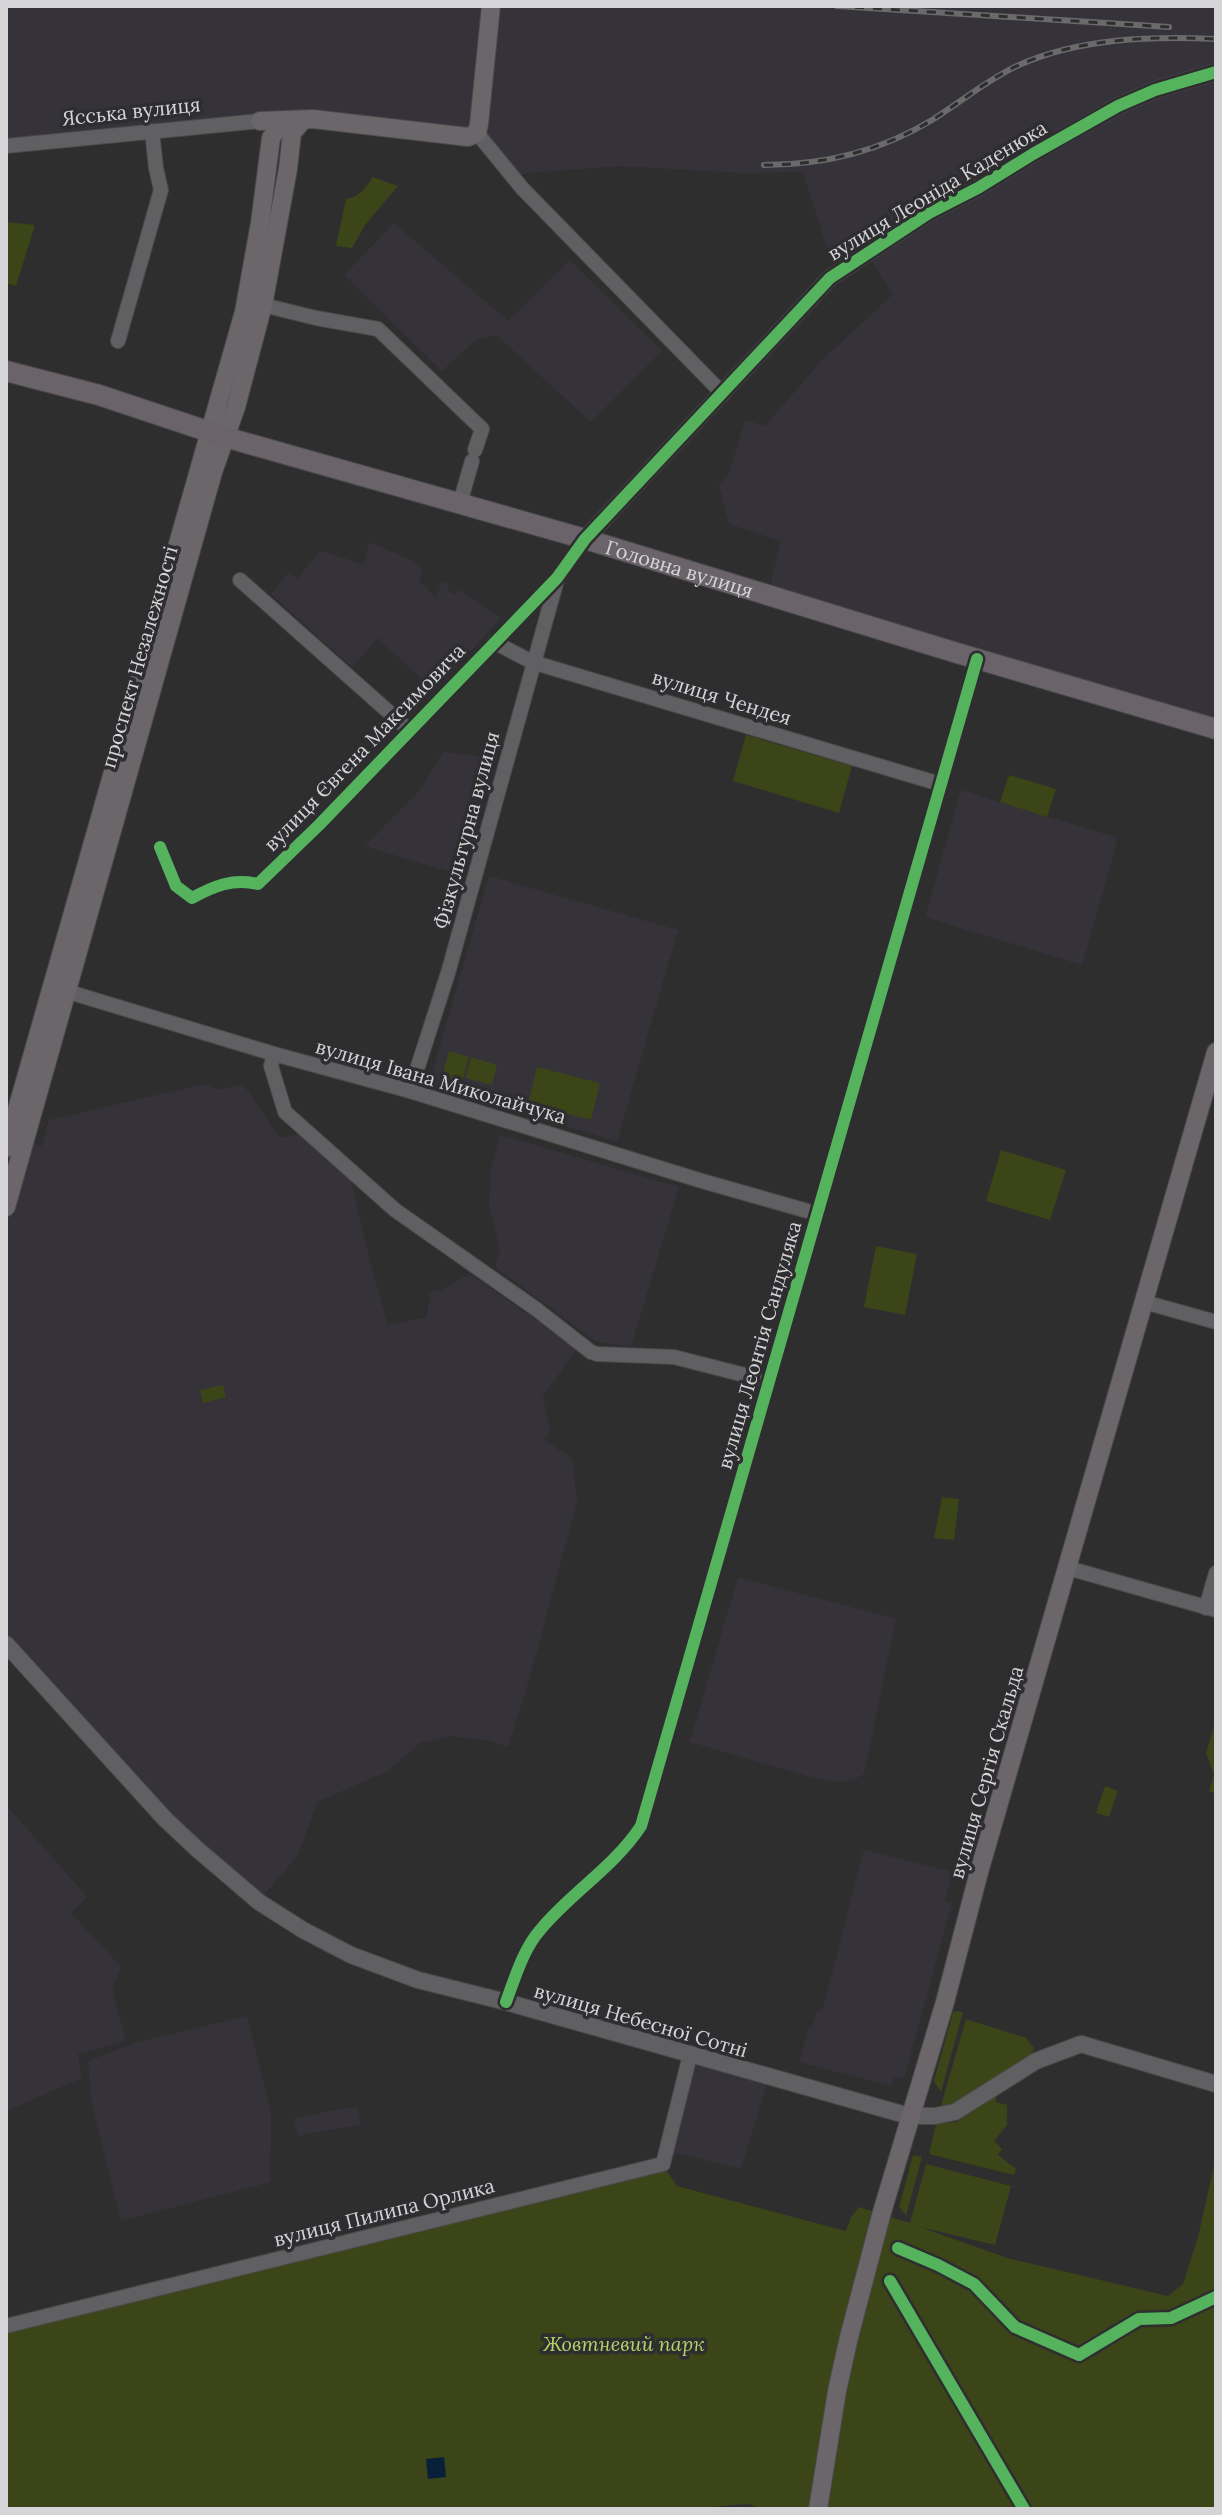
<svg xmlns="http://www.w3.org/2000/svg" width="1222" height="2515" font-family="Lora,serif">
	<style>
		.built { fill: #36323a }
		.green { fill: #3b4518 }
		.water { fill: #08203a }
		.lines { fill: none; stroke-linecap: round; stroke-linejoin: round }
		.minor-casing { stroke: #49494a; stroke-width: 16 }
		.tertiary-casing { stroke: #49494a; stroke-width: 18 }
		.secondary-casing { stroke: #49494a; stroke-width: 20 }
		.primary-casing { stroke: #49494a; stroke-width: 22 }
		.minor { stroke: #605f61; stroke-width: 14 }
		.tertiary { stroke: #605f61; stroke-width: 16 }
		.secondary { stroke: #6a666a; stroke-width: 18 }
		.primary { stroke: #6a636a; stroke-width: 20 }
		.rail-casing { stroke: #6a6a6b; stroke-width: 6 }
		.rail { stroke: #2e2d30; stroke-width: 3; stroke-dasharray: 9; stroke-linecap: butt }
		.cycleway-casing { stroke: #2e2d30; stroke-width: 17 }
		.cycleway { stroke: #56b35d; stroke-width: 12 }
		.labels { text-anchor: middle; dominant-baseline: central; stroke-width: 7; stroke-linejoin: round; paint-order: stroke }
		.street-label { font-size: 20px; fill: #d5d5d7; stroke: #2e2d30 }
		.park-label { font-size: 20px; font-style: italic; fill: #b5d167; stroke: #2e2d30 }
	</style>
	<rect width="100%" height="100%" fill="#2e2e2f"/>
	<g class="built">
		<polygon points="6,6 1216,6 1216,726 769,591 781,541 729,524 719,485 729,474 745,420 765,426 822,360 893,294 860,243 831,260 803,172 743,173 621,166 527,173 514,178 476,133 313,119 6,146"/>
		<polygon points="394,223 508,321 570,260 662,351 591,422 496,335 476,340 442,371 344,275"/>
		<polygon points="369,542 409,559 423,569 419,580 436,599 442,581 450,583 447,591 455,595 458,589 501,618 436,688 430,683 427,684 378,638 352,667 271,594 289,572 297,579 320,551 364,564"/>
		<polygon points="443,752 491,758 456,874 365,846 422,788"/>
		<polygon points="961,790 1118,838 1082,965 925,917"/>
		<polygon points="489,876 678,930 617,1141 428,1087"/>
		<polygon points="205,1084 218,1090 243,1084 280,1138 299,1134 351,1181 372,1270 388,1325 427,1317 428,1303 431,1302 428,1293 443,1289 469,1274 578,1348 543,1396 550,1432 544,1440 572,1458 577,1501 530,1677 508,1747 490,1741 452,1736 420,1743 388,1771 317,1802 298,1855 259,1901 222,1871 6,1643 6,1205 23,1142 42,1146 49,1120"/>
		<polygon points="500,1135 679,1187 631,1347 595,1341 495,1267 500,1251 489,1204 491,1169"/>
		<polygon points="738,1577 896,1619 864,1774 853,1780 835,1782 811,1777 690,1742"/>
		<polygon points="6,1805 87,1897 71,1913 121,1967 112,1989 126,2041 78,2054 82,2078 6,2111"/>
		<polygon points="864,1850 953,1872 945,1901 952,1903 904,2079 894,2077 891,2086 799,2062 809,2027 812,2027 816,2014 823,2008"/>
		<polygon points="247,2016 271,2111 270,2182 121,2221 91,2098 88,2061 137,2042"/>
		<polygon points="690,2055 769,2077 741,2169 677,2153 662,2164"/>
		<polygon points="357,2106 361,2124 298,2136 294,2118"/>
	</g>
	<g class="green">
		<path d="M 373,177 L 398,186 L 365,225 L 352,248 L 336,246 L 346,199 C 360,197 365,188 373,177 Z"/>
		<polygon points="6,222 35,225 16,286 6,283"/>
		<polygon points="746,735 852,766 839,813 733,781"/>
		<polygon points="1009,775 1056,789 1047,817 1000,802"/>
		<polygon points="449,1051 469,1057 462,1082 442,1077"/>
		<polygon points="471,1057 497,1065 492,1085 466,1078"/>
		<polygon points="537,1067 600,1083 591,1120 528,1104"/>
		<polygon points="1001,1150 1066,1170 1050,1220 986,1201"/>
		<polygon points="876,1246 917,1254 905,1315 864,1307"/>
		<polygon points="223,1385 226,1397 203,1403 200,1390"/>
		<polygon points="942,1497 959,1499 954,1540 934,1538"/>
		<polygon points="1216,1720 1216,1794 1209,1791 1214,1774 1206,1753"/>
		<polygon points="1105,1786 1118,1791 1109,1817 1096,1813"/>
		<polygon points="958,2011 963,2012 941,2092 934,2081 953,2012"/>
		<polygon points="966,2019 1026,2038 1034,2048 1030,2057 956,2107 940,2109"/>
		<polygon points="996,2096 996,2102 1007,2105 1007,2125 994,2141 1002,2149 998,2155 1016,2169 1014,2175 929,2154 936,2124 956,2122"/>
		<polygon points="913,2155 922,2157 906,2216 899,2207"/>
		<polygon points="1216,2157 1216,2509 761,2509 749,2504 709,2507 704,2509 6,2509 6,2324 662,2164 677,2186 846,2231 851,2217 859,2207 910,2223 926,2164 1011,2186 995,2245 920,2227 1007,2258 1168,2296 1183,2284 1198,2237"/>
	</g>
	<polygon class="water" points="444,2457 446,2477 428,2479 426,2459"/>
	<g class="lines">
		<g class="minor-casing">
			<g id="minor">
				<polyline points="477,133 522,188 723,394"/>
				<polyline points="6,146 260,121"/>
				<polyline points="263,305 316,318 378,329 482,429 475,450"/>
				<polyline points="118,341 161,190 156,168 152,131"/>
				<polyline points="460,503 472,461"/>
				<polyline points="240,580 409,730"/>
				<polyline points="494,642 532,662 940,784"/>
				<path d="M 160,847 L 176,886 L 192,898 C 214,886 233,878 258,884 L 319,825 L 557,578 L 585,539"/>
				<polyline points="59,989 274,1054 410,1091 702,1181 818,1214"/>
				<polyline points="274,1054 271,1066 285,1112 395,1210 536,1309 591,1352 597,1354 674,1357 768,1381"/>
				<polyline points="410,1091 448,973 557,580"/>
				<polyline points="1144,1302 1216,1322"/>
				<polyline points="1068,1568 1216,1610"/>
				<polyline points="1206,1608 1216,1573"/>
				<path d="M 506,2002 C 515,1978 523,1949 541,1929 C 572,1892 614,1867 641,1826 L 977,659"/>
				<polyline points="6,2326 663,2164 690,2055"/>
			</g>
		</g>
		<g class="tertiary-casing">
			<g id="tertiary">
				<polyline points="585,539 830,278 929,213 978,188 1033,154 1118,106 1155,90 1216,72"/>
				<polyline points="6,1644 165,1819 197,1849 259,1902 303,1930 351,1955 418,1980 506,2002 909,2116 935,2116 955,2112 1036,2061 1081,2044 1216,2084"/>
			</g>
		</g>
		<g class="secondary-casing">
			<g id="secondary">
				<polyline points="260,121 313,119 468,137 477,133 479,124 491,6"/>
				<polyline points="6,1148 244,312 260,223 271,138 283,121"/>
				<polyline points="6,1207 213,472 236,407 263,305 288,169 292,133 303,120"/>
				<polyline points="818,2509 837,2391 849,2337 882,2212 945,2002 979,1872 1216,1052"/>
			</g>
		</g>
		<g class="primary-casing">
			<g id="primary">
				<path id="s1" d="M 6,371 L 99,395 L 225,437 L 585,539 L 957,653 L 1216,729"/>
			</g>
		</g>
		<use href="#minor" class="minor"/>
		<use href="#tertiary" class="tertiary"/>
		<use href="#secondary" class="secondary"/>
		<use href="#primary" class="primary"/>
		<g class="rail-casing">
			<g id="rail">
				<polyline points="837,6 1169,27"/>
				<path d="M 764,165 C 822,165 881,151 932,120 C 961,102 988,79 1019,65 C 1080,38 1151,36 1216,39"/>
			</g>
		</g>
		<use href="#rail" class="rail"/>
		<g class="cycleway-casing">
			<g id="cycleway">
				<path d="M 160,847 L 176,886 L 192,898 C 214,886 233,878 258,884 L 319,825 L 557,578 L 585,539 L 830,278 L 929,213 L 978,188 L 1033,154 L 1118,106 L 1155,90 L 1216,72"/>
				<path d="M 506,2002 C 515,1978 523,1949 541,1929 C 572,1892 614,1867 641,1826 L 977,659"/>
				<polyline points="898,2248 938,2265 974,2284 1015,2327 1079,2355 1139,2319 1171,2318 1216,2297"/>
				<polyline points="890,2281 1024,2509"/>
			</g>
		</g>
		<use href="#cycleway" class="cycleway"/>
	</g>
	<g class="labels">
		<g class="street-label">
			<text transform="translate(131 111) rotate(-6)">Ясська вулиця</text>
			<text transform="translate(937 190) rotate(-31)">вулиця Леоніда Каденюка</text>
			<text stroke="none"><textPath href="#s1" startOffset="702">Головна вулиця</textPath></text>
			<text transform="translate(139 657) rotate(-74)">проспект Незалежності</text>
			<text transform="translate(722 697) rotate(17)">вулиця Чендея</text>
			<text transform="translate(364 747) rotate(-46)">вулиця Євгена Максимовича</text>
			<text transform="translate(466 830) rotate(-75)">Фізкультурна вулиця</text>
			<text transform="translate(441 1081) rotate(16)">вулиця Івана Миколайчука</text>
			<text transform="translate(759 1345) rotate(-74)">вулиця Леонтія Сандуляка</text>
			<text transform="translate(986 1772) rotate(-74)">вулиця Сергія Скальда</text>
			<text transform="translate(641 2020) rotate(16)">вулиця Небесної Сотні</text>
			<text transform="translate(384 2212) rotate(-14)">вулиця Пилипа Орлика</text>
		</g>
		<g class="park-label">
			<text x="624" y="2343">Жовтневий парк</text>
		</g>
	</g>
	<rect width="1222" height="2515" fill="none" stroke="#d5d5d7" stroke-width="16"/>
</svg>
